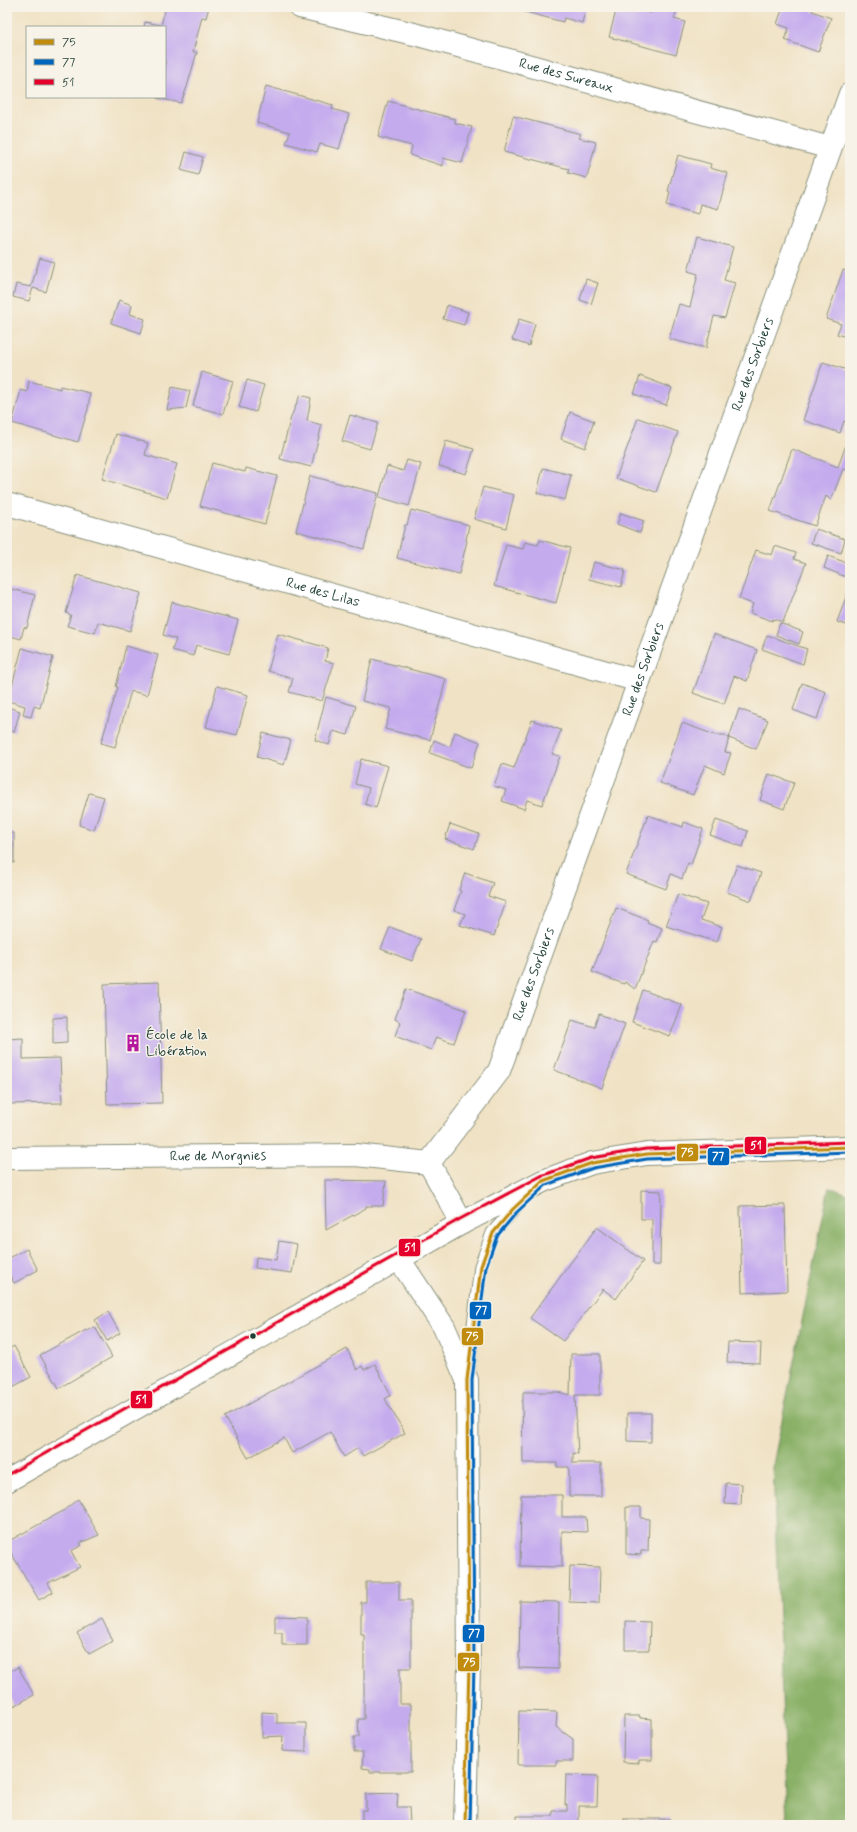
<svg xmlns="http://www.w3.org/2000/svg" width="857" height="1832" font-family="Mynerve,sans-serif">
	<style>
		.forest { fill: #89b066; stroke: #54764d }
		.building { fill: #c4abee }
		.lines { fill: none; stroke-linecap: round; stroke-linejoin: round }
		.lane-casing { stroke: #88907c; stroke-width: 15 }
		.street-casing { stroke: #88907c; stroke-width: 24 }
		.lane { stroke: #fff; stroke-width: 13 }
		.street { stroke: #fff; stroke-width: 22 }
		.bus-1-casing { stroke: #f7f3e8; stroke-width: 6 }
		.bus-2-casing { stroke: #f7f3e8; stroke-width: 6 }
		.bus-3-casing { stroke: #f7f3e8; stroke-width: 6 }
		.bus-1 { stroke: #c18c0d; stroke-width: 3 }
		.bus-2 { stroke: #0065bd; stroke-width: 3 }
		.bus-3 { stroke: #e4002b; stroke-width: 3 }
		.bus-dot { fill: #1f3d34; stroke: #f7f3e8; stroke-width: 1.5 }
		.labels { text-anchor: middle; dominant-baseline: central; stroke-width: 3; stroke-linejoin: round; paint-order: stroke }
		.street-label { font-size: 14px; fill: #1f3d34; stroke: #f7f3e8 }
		.poi-label { font-size: 14px; fill: #1f3d34; stroke: #f7f3e8; text-anchor: start }
		.line-badge { stroke: #f7f3e8; stroke-width: 1.5 }
		.badge-label { font-size: 11px; text-anchor: middle; font-weight: bold; fill: #fff }
	</style>
	<rect width="100%" height="100%" fill="#f7f3e8"/>
	<filter id="ink" filterUnits="userSpaceOnUse"><feTurbulence type="fractalNoise" baseFrequency=".025" numOctaves="2"/><feDisplacementMap in="SourceGraphic" scale="8" xChannelSelector="R" yChannelSelector="G"/><feConvolveMatrix kernelMatrix="1 2 1 2 8 2 1 2 1" color-interpolation-filters="sRGB"/></filter>
	<filter id="wash" filterUnits="userSpaceOnUse"><feTurbulence type="fractalNoise" baseFrequency=".012" numOctaves="4" result="noise"/><feDisplacementMap in="SourceGraphic" scale="16" xChannelSelector="R" yChannelSelector="G"/><feGaussianBlur stdDeviation="0.9" result="paint"/><feColorMatrix in="noise" values="0 0 0 0 0 0 0 0 0 0 0 0 0 0 0 0 0 1.4 0 .05"/><feComposite in="paint" operator="in"/></filter>
	<g filter="url(#wash)">
		<rect width="100%" height="100%" fill="#f0e2c4"/>
		<polygon class="forest" points="829,1187 850,1195 850,1825 787,1825 773,1465"/>
		<g id="blocks">
			<g class="building">
				<polygon points="166,7 209,7 206,18 202,17 193,52 197,52 187,87 181,103 157,98 165,97 165,27 144,27 145,22 161,25"/>
				<polygon points="507,7 586,7 582,23 564,18 563,22"/>
				<polygon points="617,7 629,7 651,13 653,7 678,7 674,19 685,22 676,55 609,37"/>
				<polygon points="783,7 814,7 812,11 831,18 818,52 785,40 789,28 777,24"/>
				<polygon points="266,86 333,105 332,109 349,114 339,149 320,144 317,152 286,143 290,132 257,123"/>
				<polygon points="388,101 455,119 455,123 472,127 462,163 443,158 443,166 410,155 412,146 378,137"/>
				<polygon points="513,116 581,134 579,138 596,142 587,178 568,173 569,169 504,152"/>
				<polygon points="186,152 203,157 198,175 181,170"/>
				<polygon points="678,155 711,164 710,168 728,173 718,209 700,204 698,214 667,205 670,192 668,191"/>
				<polygon points="697,237 733,247 724,280 735,283 725,318 714,316 706,348 669,339 679,304 690,307 698,274 688,271"/>
				<polygon points="40,258 54,262 46,292 33,288 29,301 13,297 16,284 31,287"/>
				<polygon points="843,270 850,272 850,338 837,334 841,324 826,319"/>
				<polygon points="586,279 598,283 591,304 580,300"/>
				<polygon points="119,300 132,305 130,314 145,319 141,333 111,323"/>
				<polygon points="447,305 468,312 464,325 443,319"/>
				<polygon points="519,319 535,324 529,346 512,340"/>
				<polygon points="823,362 850,371 850,423 844,421 840,433 803,420"/>
				<polygon points="202,372 233,381 223,414 193,406"/>
				<polygon points="640,376 672,388 666,405 634,394"/>
				<polygon points="247,380 264,385 256,412 239,407"/>
				<polygon points="29,381 60,389 60,386 90,393 88,409 78,442 12,423 21,390 27,392"/>
				<polygon points="172,387 190,391 186,408 167,410"/>
				<polygon points="300,395 311,398 307,421 322,425 311,467 280,459 291,417"/>
				<polygon points="570,412 594,421 585,448 561,439"/>
				<polygon points="350,415 378,423 370,449 342,441"/>
				<polygon points="638,418 678,432 656,492 616,478"/>
				<polygon points="116,434 148,443 145,455 177,464 167,498 102,479"/>
				<polygon points="850,434 850,471 843,469 831,500 826,496 815,526 770,511 792,449 838,467"/>
				<polygon points="446,441 474,449 466,474 439,466"/>
				<polygon points="407,460 421,464 409,506 379,497 387,466 403,471"/>
				<polygon points="212,463 245,472 246,468 277,476 265,524 200,506"/>
				<polygon points="543,468 571,475 565,500 537,493"/>
				<polygon points="310,476 378,493 364,549 296,531"/>
				<polygon points="483,487 514,495 506,528 474,519"/>
				<polygon points="411,510 469,525 466,540 467,541 459,574 397,558 405,525 407,525"/>
				<polygon points="621,513 644,521 640,533 617,524"/>
				<polygon points="816,529 845,539 841,553 811,543"/>
				<polygon points="540,540 570,548 556,603 494,586 506,545 523,549 525,542 538,545"/>
				<polygon points="775,546 796,553 794,559 806,563 783,622 773,619 772,621 750,613 753,604 739,599 756,550 772,555"/>
				<polygon points="828,556 850,564 846,577 824,568"/>
				<polygon points="594,562 625,570 621,587 589,579"/>
				<polygon points="77,575 141,593 130,631 98,622 95,633 67,626 71,615 66,613"/>
				<polygon points="7,588 35,595 27,628 24,627 21,639 7,635"/>
				<polygon points="847,594 850,596 850,626 837,622"/>
				<polygon points="172,602 238,620 229,654 196,645 193,656 172,650 176,639 163,635"/>
				<polygon points="780,623 803,632 799,644 776,635"/>
				<polygon points="278,634 328,648 325,661 334,663 322,701 289,692 293,678 268,671"/>
				<polygon points="714,634 757,650 747,681 734,676 724,704 693,693"/>
				<polygon points="767,635 807,649 803,664 762,649"/>
				<polygon points="126,646 158,655 147,695 131,691 115,747 101,743 118,687 116,687"/>
				<polygon points="22,648 53,657 40,708 34,706 31,717 23,715 25,706 8,701"/>
				<polygon points="372,659 446,679 430,740 385,729 391,708 362,701"/>
				<polygon points="802,683 826,692 817,719 793,710"/>
				<polygon points="217,686 248,695 237,735 206,727"/>
				<polygon points="326,697 356,706 348,735 333,731 329,745 315,740"/>
				<polygon points="7,707 20,711 14,732 7,730"/>
				<polygon points="739,709 768,720 756,749 729,738"/>
				<polygon points="532,720 561,730 552,754 560,756 542,805 527,800 524,809 502,801 506,790 494,786 502,764 514,768"/>
				<polygon points="682,723 715,735 725,735 729,738 725,752 731,753 724,773 705,765 693,795 660,783"/>
				<polygon points="455,732 480,742 471,768 430,753 434,740 450,747"/>
				<polygon points="263,733 291,740 284,765 257,757"/>
				<polygon points="361,759 388,766 376,808 365,804 369,788 355,784"/>
				<polygon points="769,774 794,783 784,809 760,800"/>
				<polygon points="89,793 104,797 94,830 79,825"/>
				<polygon points="648,815 683,827 684,822 703,829 691,865 688,863 682,879 671,874 666,889 626,874"/>
				<polygon points="716,820 748,831 743,847 710,835"/>
				<polygon points="450,824 479,834 474,849 445,839"/>
				<polygon points="7,833 14,833 14,863 7,862"/>
				<polygon points="737,865 761,873 751,901 727,892"/>
				<polygon points="465,873 493,883 488,896 506,902 494,936 460,925 465,914 454,910 461,891 459,890"/>
				<polygon points="678,894 707,904 701,920 722,927 717,942 666,926"/>
				<polygon points="616,908 648,920 647,922 662,928 657,942 654,941 635,989 625,982 624,984 592,972"/>
				<polygon points="390,927 421,939 412,961 381,949"/>
				<polygon points="159,982 162,1103 107,1104 104,984"/>
				<polygon points="406,989 466,1010 454,1043 436,1037 431,1050 395,1036 400,1022 395,1019"/>
				<polygon points="643,990 682,1005 670,1036 632,1022"/>
				<polygon points="599,1014 625,1024 602,1088 554,1070 572,1020 594,1027"/>
				<polygon points="67,1017 67,1043 53,1044 53,1018"/>
				<polygon points="23,1038 23,1059 60,1058 62,1103 7,1104 7,1039"/>
				<polygon points="325,1180 386,1181 383,1206 366,1206 366,1208 326,1230"/>
				<polygon points="641,1190 661,1191 660,1265 652,1265 652,1219 641,1219"/>
				<polygon points="785,1205 787,1291 742,1293 740,1206"/>
				<polygon points="597,1227 643,1261 616,1299 603,1289 563,1341 530,1318"/>
				<polygon points="279,1241 297,1244 292,1273 255,1268 256,1257 276,1260"/>
				<polygon points="27,1249 38,1270 14,1283 7,1271 7,1259"/>
				<polygon points="108,1312 120,1333 107,1341 95,1320"/>
				<polygon points="95,1327 112,1357 59,1388 40,1355 86,1330 87,1331"/>
				<polygon points="728,1342 761,1343 760,1363 727,1362"/>
				<polygon points="14,1346 31,1377 7,1390 7,1350"/>
				<polygon points="347,1349 357,1370 362,1366 364,1370 375,1364 391,1395 385,1399 405,1433 363,1456 358,1448 344,1457 330,1432 292,1453 284,1438 248,1458 225,1417"/>
				<polygon points="571,1354 600,1354 600,1395 575,1395 578,1454 573,1453 573,1463 601,1463 601,1496 569,1496 569,1467 557,1467 557,1463 523,1463 522,1401 523,1401 523,1392 558,1392 570,1395"/>
				<polygon points="627,1413 651,1413 651,1442 627,1441"/>
				<polygon points="726,1483 742,1484 741,1505 725,1504"/>
				<polygon points="521,1495 562,1495 562,1517 586,1517 587,1532 562,1531 562,1567 520,1566"/>
				<polygon points="78,1499 99,1535 80,1543 82,1545 71,1551 80,1567 48,1583 53,1592 39,1600 7,1546 7,1542 63,1511"/>
				<polygon points="626,1507 641,1507 641,1518 649,1519 648,1551 641,1551 641,1555 626,1554"/>
				<polygon points="570,1566 600,1567 599,1603 569,1602"/>
				<polygon points="366,1582 399,1582 399,1600 411,1600 411,1668 400,1668 400,1704 411,1704 411,1772 370,1772 370,1769 362,1768 363,1752 354,1752 354,1737 359,1737 358,1719 364,1719 364,1634 361,1634 361,1602 366,1602"/>
				<polygon points="520,1601 559,1602 558,1669 519,1668"/>
				<polygon points="275,1616 307,1617 307,1645 282,1645 282,1632 275,1632"/>
				<polygon points="102,1619 113,1641 89,1654 77,1633"/>
				<polygon points="625,1621 650,1622 649,1650 625,1650"/>
				<polygon points="18,1667 34,1695 14,1706 10,1698 7,1699 7,1673"/>
				<polygon points="519,1711 557,1712 556,1727 573,1739 573,1761 556,1761 556,1765 518,1765"/>
				<polygon points="262,1712 277,1713 277,1723 306,1723 306,1752 282,1751 283,1736 262,1737"/>
				<polygon points="624,1716 640,1716 640,1718 652,1719 652,1760 639,1760 639,1763 623,1762"/>
				<polygon points="566,1775 598,1776 597,1806 579,1806 579,1825 517,1825 517,1816 553,1816 553,1811 567,1811 567,1805 565,1805"/>
				<polygon points="398,1793 397,1807 409,1807 410,1825 362,1825 362,1810 366,1810 366,1794"/>
				<rect x="624" y="1819" width="46" height="6"/>
			</g>
		</g>
	</g>
	<g filter="url(#ink)">
		<use href="#blocks" fill-opacity="0" stroke="#88907c" stroke-width="1"/>
		<g class="lines">
			<g class="lane-casing">
				<polyline id="lane" points="468,1376 481,1266 493,1233 525,1197"/>
			</g>
			<g class="street-casing">
				<g id="street">
					<path id="s1" d="M 300,7 L 414,34 L 830,148"/>
					<path id="s2" d="M 7,504 L 639,681"/>
					<path id="s3" d="M 7,1158 L 356,1155 L 429,1163"/>
					<path id="s4" d="M 462,1223 L 429,1163 L 499,1071 L 850,94"/>
					<polyline points="399,1259 444,1327 467,1380 469,1665 465,1825"/>
					<polyline points="7,1481 462,1223 543,1181 592,1163 647,1154 850,1147"/>
				</g>
			</g>
			<use href="#lane" class="lane"/>
			<use href="#street" class="street"/>
			<g class="bus-1-casing">
				<polyline id="bus-1" points="465,1825 469,1665 467,1380 481,1266 493,1233 513,1209 543,1181 592,1163 647,1154 850,1147"/>
			</g>
			<g class="bus-2-casing">
				<polyline id="bus-2" points="470,1825 474,1665 472,1380 486,1267 497,1236 517,1212 546,1185 593,1168 647,1159 850,1152"/>
			</g>
			<g class="bus-3-casing">
				<polyline id="bus-3" points="7,1475 460,1219 541,1176 591,1158 646,1149 850,1142"/>
			</g>
			<use href="#bus-1" class="bus-1"/>
			<use href="#bus-2" class="bus-2"/>
			<use href="#bus-3" class="bus-3"/>
		</g>
	</g>
	<defs>
		<g id="building-bare" transform="scale(1.38)"><path d="M-4-6H4V6H1V3H-1V6H-4ZM-2.5-4.3h1.7v1.8h-1.7ZM.8-4.3h1.7v1.8H.8ZM-2.5-1h1.7V.8h-1.7ZM.8-1h1.7V.8H.8Z" fill="#b5179e" stroke="#f7f3e8" stroke-width="2.5" paint-order="stroke"/></g>
	</defs>
	<g fill-rule="evenodd">
		<use href="#building-bare" x="133" y="1043"/>
	</g>
	<circle class="bus-dot" cx="253" cy="1336" r="3.5"/>
	<g class="labels">
		<g class="street-label">
			<text stroke="none"><textPath href="#s1" startOffset="275">Rue des Sureaux</textPath></text>
			<text stroke="none"><textPath href="#s4" startOffset="935">Rue des Sorbiers</textPath></text>
			<text stroke="none"><textPath href="#s2" startOffset="328">Rue des Lilas</textPath></text>
			<text stroke="none"><textPath href="#s4" startOffset="611">Rue des Sorbiers</textPath></text>
			<text stroke="none"><textPath href="#s4" startOffset="287">Rue des Sorbiers</textPath></text>
			<text stroke="none"><textPath href="#s3" startOffset="211">Rue de Morgnies</textPath></text>
		</g>
		<g class="poi-label">
			<text x="146" y="1035">École de la<tspan x="146" dy="16">Libération</tspan></text>
		</g>
	</g>
	<g class="line-badge">
		<rect x="744" y="1136" width="23" height="19" rx="4" fill="#e4002b"/>
		<rect x="676" y="1143" width="23" height="19" rx="4" fill="#c18c0d"/>
		<rect x="707" y="1147" width="23" height="19" rx="4" fill="#0065bd"/>
		<rect x="398" y="1238" width="23" height="19" rx="4" fill="#e4002b"/>
		<rect x="469" y="1301" width="23" height="19" rx="4" fill="#0065bd"/>
		<rect x="461" y="1327" width="23" height="19" rx="4" fill="#c18c0d"/>
		<rect x="130" y="1390" width="23" height="19" rx="4" fill="#e4002b"/>
		<rect x="462" y="1624" width="23" height="19" rx="4" fill="#0065bd"/>
		<rect x="457" y="1652" width="23" height="20" rx="4" fill="#c18c0d"/>
	</g>
	<g class="badge-label">
		<text x="756" y="1149">51</text>
		<text x="687" y="1156">75</text>
		<text x="718" y="1160">77</text>
		<text x="410" y="1251">51</text>
		<text x="481" y="1314">77</text>
		<text x="472" y="1340">75</text>
		<text x="141" y="1403">51</text>
		<text x="474" y="1637">77</text>
		<text x="469" y="1666">75</text>
	</g>
	<rect width="857" height="1832" fill="none" stroke="#f7f3e8" stroke-width="24"/>
	<rect x="26" y="26" width="140" height="72" fill="#f7f3e8" stroke="#a1aaa0"/>
	<rect x="34" y="39" width="20" height="6" fill="#c18c0d" stroke="#a1aaa0"/>
	<text x="62" y="46" font-size="12" fill="#1f3d34">75</text>
	<rect x="34" y="59" width="20" height="6" fill="#0065bd" stroke="#a1aaa0"/>
	<text x="62" y="66" font-size="12" fill="#1f3d34">77</text>
	<rect x="34" y="79" width="20" height="6" fill="#e4002b" stroke="#a1aaa0"/>
	<text x="62" y="86" font-size="12" fill="#1f3d34">51</text>
</svg>
